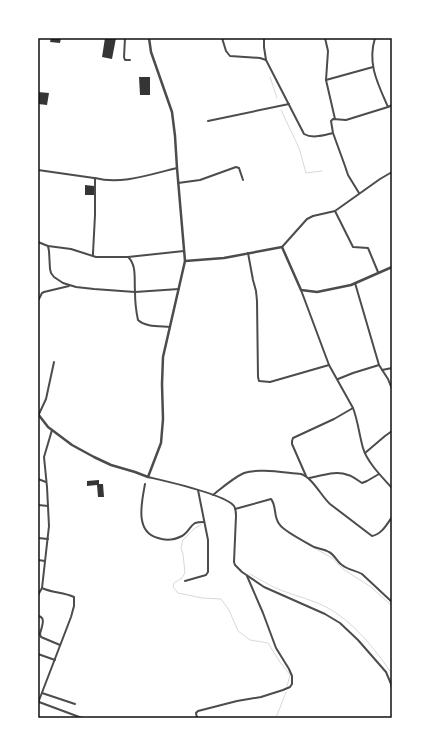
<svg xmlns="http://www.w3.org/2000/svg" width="430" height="756" font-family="'Crimson Pro',serif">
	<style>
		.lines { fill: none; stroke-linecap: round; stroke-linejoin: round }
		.stream { stroke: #d9d9d9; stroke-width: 1 }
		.building { fill: #353535 }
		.minor { stroke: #4c4c4c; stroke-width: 2 }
		.tertiary { stroke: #4c4c4c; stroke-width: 2.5 }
		.neatline { fill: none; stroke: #111; stroke-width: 1.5 }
	</style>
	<rect width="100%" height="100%" fill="#fff"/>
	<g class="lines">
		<g class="stream">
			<polyline points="270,77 277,98"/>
			<polyline points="281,110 299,148 306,173 322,171"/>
			<polyline points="201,525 195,528 183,540 181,548 183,554 185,573 182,578 174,583 173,587 178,593 202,598 221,599 229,610 238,631 250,640 268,643 280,662 290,675 287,686"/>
			<polyline points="288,533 332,558 343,569 371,587 392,606"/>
			<path d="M 250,574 C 261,580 273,588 286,592 C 299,597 313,600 326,607 C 353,621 375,649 392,674"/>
			<polyline points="276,718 286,692"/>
		</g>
	</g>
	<g class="building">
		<polygon points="51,38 61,38 60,43 50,42"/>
		<polygon points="105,38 116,38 112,59 102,57"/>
		<polygon points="139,77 150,77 150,95 140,95"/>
		<polygon points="38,92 49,93 47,105 38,104"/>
		<polygon points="85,185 94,186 94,195 85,195"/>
		<polygon points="99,480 99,484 103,484 104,497 98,497 97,485 87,486 87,481"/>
	</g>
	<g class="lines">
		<g class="minor">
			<polyline points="125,38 124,57 125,60 130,60"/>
			<path d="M 222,38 L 226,51 L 230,56 L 260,58 L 266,60 L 304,134 C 313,139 324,135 333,133"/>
			<polyline points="264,38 264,47 266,60"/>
			<polyline points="325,38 328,51 326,80 335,119"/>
			<path d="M 375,38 C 367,64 378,84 388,107 L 392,105"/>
			<polyline points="326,80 373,67"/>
			<polyline points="208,121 289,104"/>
			<polyline points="38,170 94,178 95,179 95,215 93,253 93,255"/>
			<path d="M 95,178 C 122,185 151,174 177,168"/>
			<polyline points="178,183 200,180 236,167 239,168 243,180"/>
			<polyline points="359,193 348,175 345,166 333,133 331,121 333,119 346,120 388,107"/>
			<polyline points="335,211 353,247 368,248 378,272"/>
			<path d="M 38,242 L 48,246 L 71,249 L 96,257 L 128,257 C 137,265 134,280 135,291 C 135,300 136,311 138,320 C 145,327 160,326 170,327"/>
			<polyline points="48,246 49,251 50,269 51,273 54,277 63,283 76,287 94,289 135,292 179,289"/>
			<polyline points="282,247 307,219 313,216 335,211 380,179 392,172"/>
			<polyline points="248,253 253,280 256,291 257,301 258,377 259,381 270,382 329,365"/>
			<polyline points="128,257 184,251"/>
			<polyline points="355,283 379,365 388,379 392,389"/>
			<path d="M 301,290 L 329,365 L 353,408 C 358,421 359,434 363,448 C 367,462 382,477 392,488"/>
			<polyline points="39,299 42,293 44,292 69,286"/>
			<polyline points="382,370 392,368"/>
			<polyline points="338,379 353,373 379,365"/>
			<polyline points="39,414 46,399 54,362"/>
			<polyline points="365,453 385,436 392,431"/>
			<polyline points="306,476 292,444 292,441 293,438 334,419 353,408"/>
			<path d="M 148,477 C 165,481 225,494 234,506 C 236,509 236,512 236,516 L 234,562 L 235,565 L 242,572 L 264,587 L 325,614 L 340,623 L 358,640 L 386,672 L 391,684 L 392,689"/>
			<path d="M 309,478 C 321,476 336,470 348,475 C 353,476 357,480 362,483 L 367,481 L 379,474"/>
			<polyline points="38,479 46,482"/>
			<path d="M 145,484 C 142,501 134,532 158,538 C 166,541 174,540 182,536 C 188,533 190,526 195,523 C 198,522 202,522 204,522"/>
			<path d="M 213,495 C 223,487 233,478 244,473 C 258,468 286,473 301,474 C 313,478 321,496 330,504 L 372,536 C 382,534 387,524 392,517"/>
			<polyline points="38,505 48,506"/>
			<path d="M 235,509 L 271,499 C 277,506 273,518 280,525 C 284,531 307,543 314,547 C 319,549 324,549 329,552 C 335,555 337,562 342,565 C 348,570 355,570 362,574 L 392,602"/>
			<polyline points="38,538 48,539"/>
			<polyline points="38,560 45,561"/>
			<polyline points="185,581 206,575 208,572 208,540 198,490"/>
			<polyline points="38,595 42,588"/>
			<path d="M 38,616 C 47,617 41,628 40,634 L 41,637 L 60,645"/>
			<polyline points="38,654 55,660"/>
			<polyline points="42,693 75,704"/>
			<polyline points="39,702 82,718"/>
			<path d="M 38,703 L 71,617 L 74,606 L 74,597 C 63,592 52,593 42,588 L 49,526 L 47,487 L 44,457 L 52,430"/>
			<polyline points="197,718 196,713 198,711 237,701 261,697 283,690 290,687 292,684 292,676 289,669 276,648 263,613 247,576"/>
		</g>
		<g class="tertiary">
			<polyline points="149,38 151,52 172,112 175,136 177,168 185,261 224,258 282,247 301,290 317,292 351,285 392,267"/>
			<polyline points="38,414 48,427 72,445 94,457 111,465 135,472 148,477 161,443 163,419 162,384 163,357 185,261"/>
		</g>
	</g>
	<rect width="430" height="756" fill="none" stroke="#ffffff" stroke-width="78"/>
	<rect x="39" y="39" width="352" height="678" class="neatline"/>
</svg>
